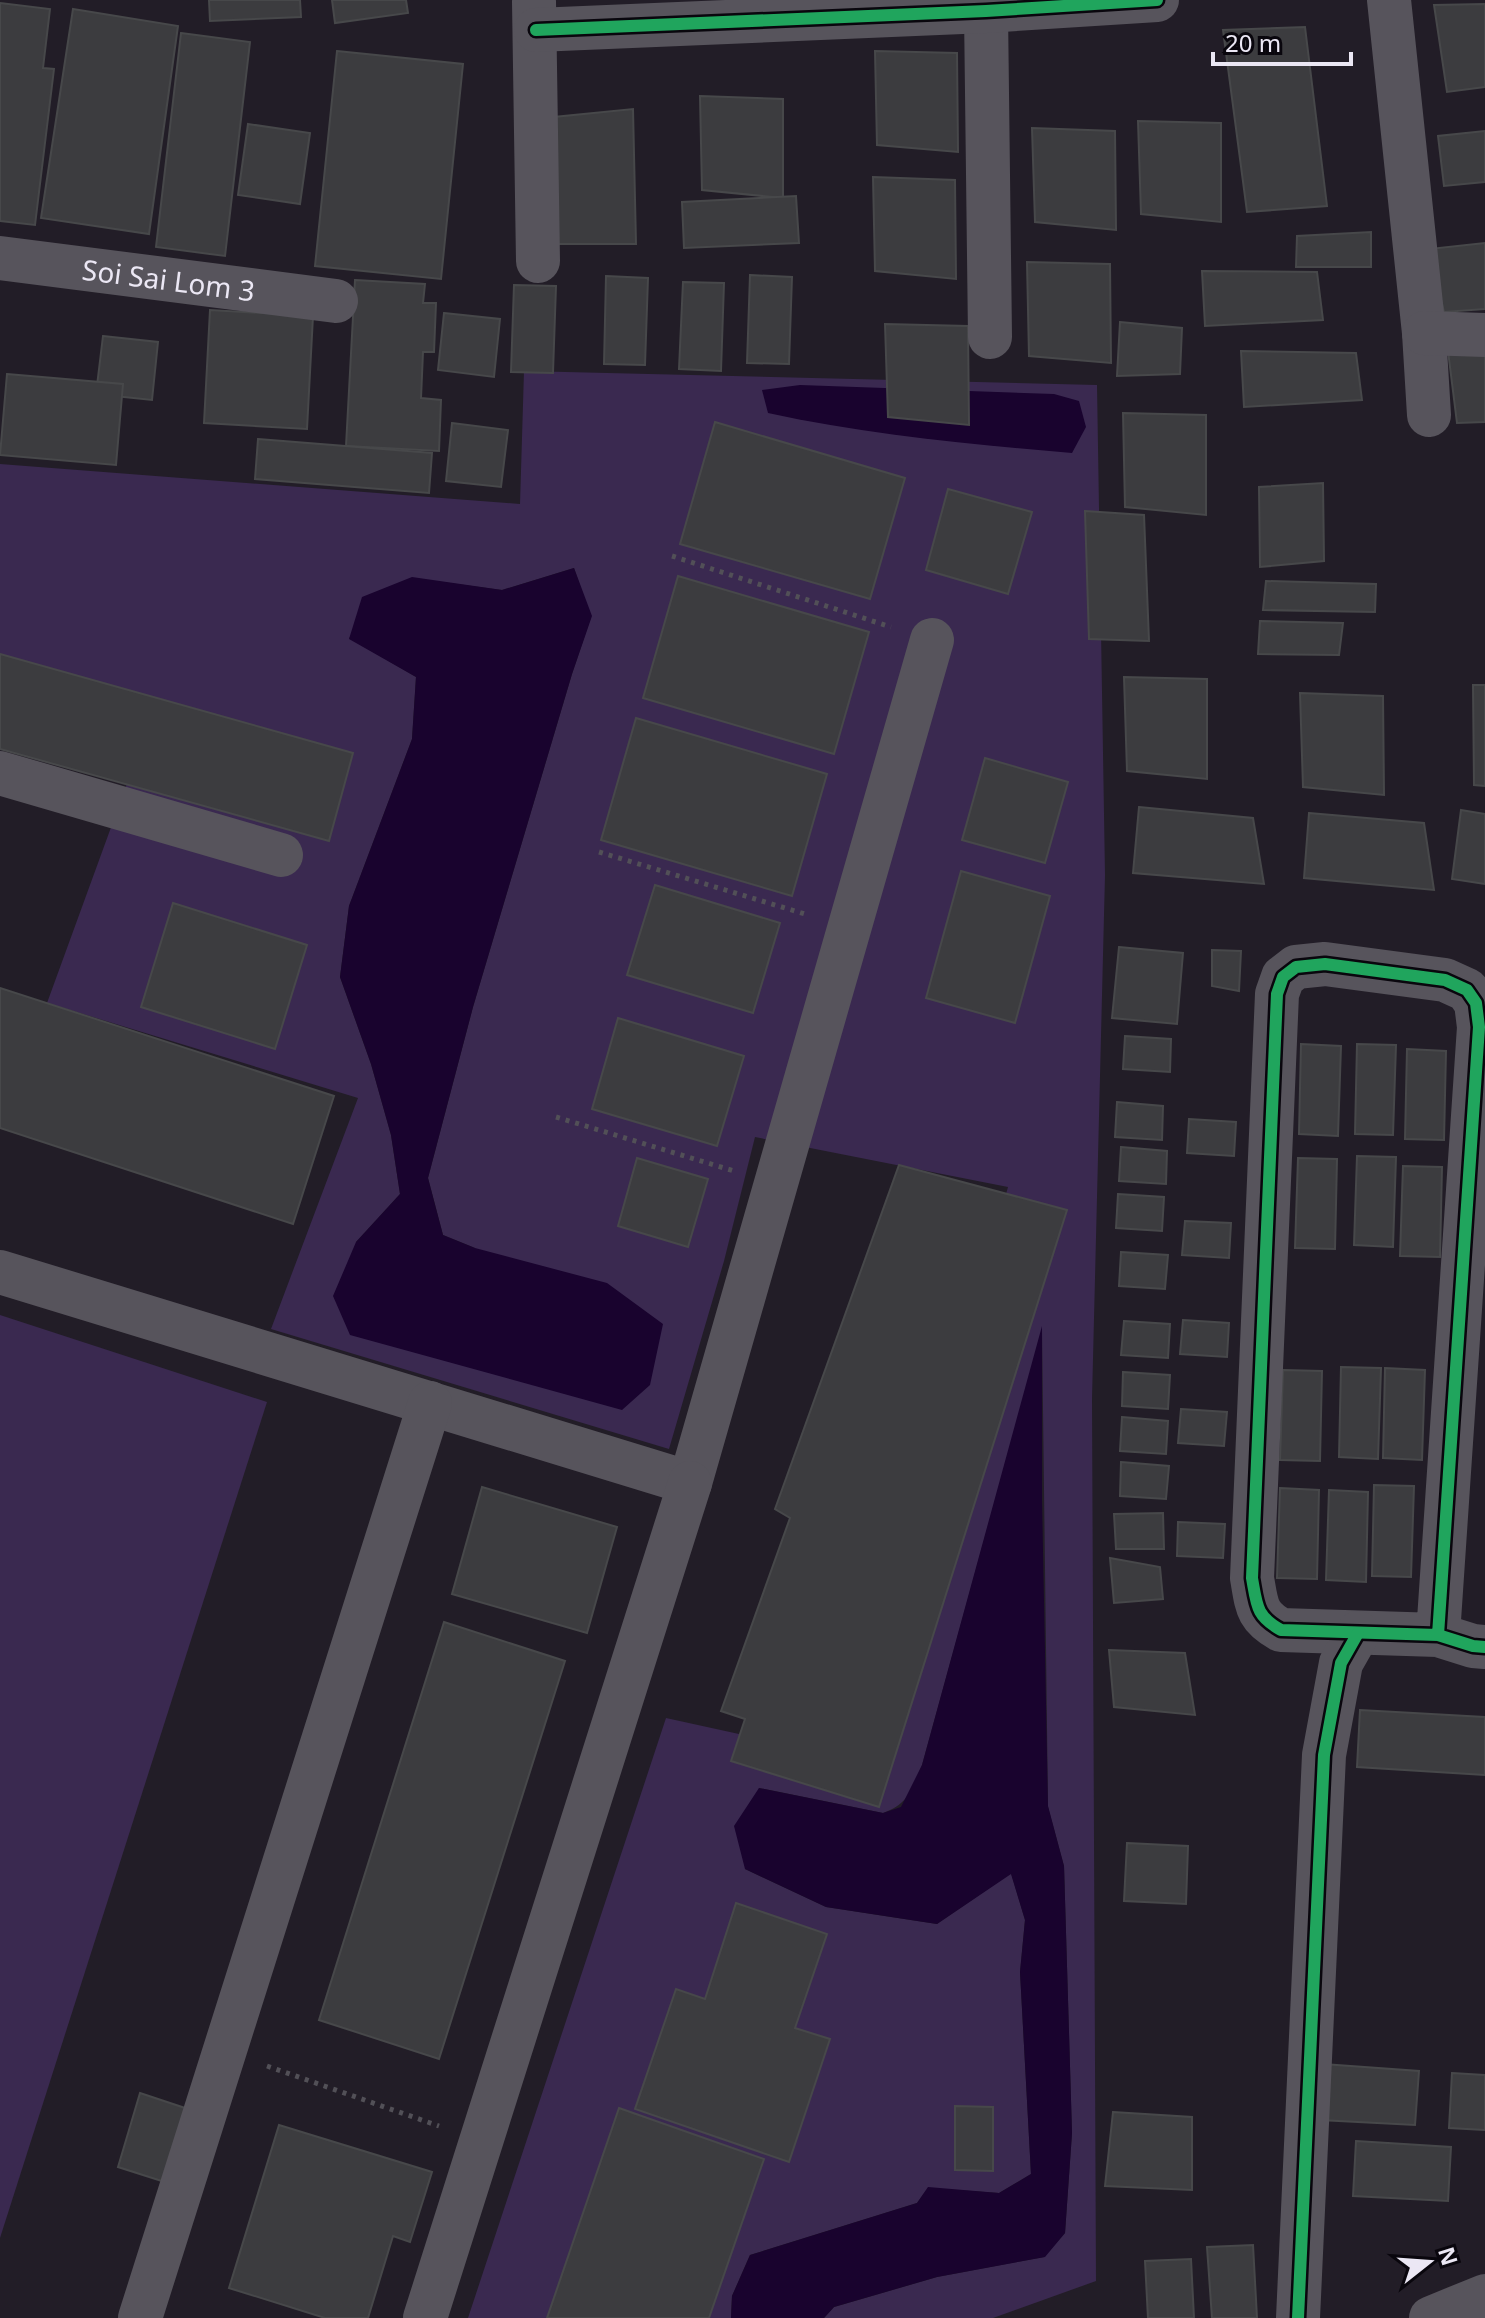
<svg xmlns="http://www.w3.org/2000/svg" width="1485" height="2318" font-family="'Noto Sans',sans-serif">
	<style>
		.green { fill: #3a2950; fill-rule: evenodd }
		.water { fill: #19032e }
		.building { fill: #3c3c3f; stroke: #47484a; stroke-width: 2 }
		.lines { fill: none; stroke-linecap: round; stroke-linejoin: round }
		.path { stroke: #525057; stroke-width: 5; stroke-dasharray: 4 6; stroke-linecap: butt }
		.minor { stroke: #57545c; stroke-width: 44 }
		.cycleway-casing { stroke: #09060d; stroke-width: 17 }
		.cycleway { stroke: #20a55d; stroke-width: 12 }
		.labels { text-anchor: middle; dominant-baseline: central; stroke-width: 7; stroke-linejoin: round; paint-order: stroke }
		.street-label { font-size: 28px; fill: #ebe7f4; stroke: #09060d }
	</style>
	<rect width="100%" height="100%" fill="#221d27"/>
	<g class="green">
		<path d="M 524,371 L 1097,385 L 1105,875 L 1092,1399 L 1096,2281 L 993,2318 L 824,2318 L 834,2307 L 937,2277 L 1044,2257 L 1065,2233 L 1072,2133 L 1064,1866 L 1048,1807 L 1042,1330 L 922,1765 C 912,1789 909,1804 883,1813 L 759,1788 L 745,1869 L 826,1907 L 937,1924 L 1011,1873 L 1025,1920 L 1020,1972 L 1031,2174 L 999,2193 L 928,2188 L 917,2203 L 750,2255 L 732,2296 L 731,2318 L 468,2318 L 666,1718 L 849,1758 L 1008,1187 L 755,1137 L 724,1261 L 669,1449 L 271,1329 L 358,1098 L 47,1003 L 137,756 L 0,706 L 0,464 L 520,504 ZM 574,568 L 591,617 L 572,674 L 473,1007 L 428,1178 L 443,1235 L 475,1248 L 356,1242 L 400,1194 L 391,1135 L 371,1064 L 340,977 L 349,906 L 412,739 L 416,677 L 349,638 L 412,578 L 502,590 Z"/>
		<polygon points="0,1315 267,1402 0,2238"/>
	</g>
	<g class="water">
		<path d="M 800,385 L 1054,394 L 1079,401 L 1086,427 L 1072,453 C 970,444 869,435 768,413 L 762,390 Z"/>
		<polygon points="574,568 592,616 572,674 473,1007 428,1178 443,1235 475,1248 607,1283 663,1324 650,1385 622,1410 350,1335 333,1296 356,1242 400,1194 391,1135 371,1064 340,977 349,906 412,739 416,677 349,639 362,597 412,577 502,590"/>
		<polygon points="1042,1326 1042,1501 1048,1806 1064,1866 1072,2133 1065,2233 1045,2257 937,2277 834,2307 824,2318 731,2318 732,2296 750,2255 917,2203 928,2187 999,2193 1031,2174 1020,1972 1025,1920 1011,1874 937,1924 826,1907 745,1869 734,1826 759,1788 883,1813 901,1807 922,1765"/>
	</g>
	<g class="building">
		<polygon points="209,0 300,0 301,17 210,21"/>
		<polygon points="332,0 406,0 408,13 335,23"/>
		<polygon points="0,3 50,9 43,68 54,69 35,225 0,221"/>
		<polygon points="1485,4 1485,87 1447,92 1434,5"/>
		<polygon points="73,9 178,26 149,234 41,218"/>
		<polygon points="1305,27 1327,206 1247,212 1223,30"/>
		<polygon points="181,33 250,42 225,256 156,247"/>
		<polygon points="337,51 463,64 441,279 315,266"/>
		<polygon points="875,51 957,53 958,152 877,145"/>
		<polygon points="700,96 783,99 783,198 702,190"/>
		<polygon points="633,109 636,244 538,244 544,118"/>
		<polygon points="1138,121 1221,123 1221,222 1141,214"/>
		<polygon points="248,124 310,133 300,204 238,195"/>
		<polygon points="1032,128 1115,131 1116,230 1035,222"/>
		<polygon points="1485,131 1485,182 1444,186 1438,136"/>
		<polygon points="873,177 955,180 956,279 875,271"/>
		<polygon points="796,196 799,243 684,248 682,202"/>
		<polygon points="1371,232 1371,267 1296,267 1297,236"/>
		<polygon points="1485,243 1485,309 1444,312 1429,249"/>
		<polygon points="1027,262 1110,264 1111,363 1029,356"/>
		<polygon points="1202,271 1317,272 1323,320 1205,326"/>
		<polygon points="750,275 792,277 789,364 747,363"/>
		<polygon points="606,276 648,278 645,365 604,364"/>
		<polygon points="355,280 425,284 423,303 436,303 434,352 423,352 421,398 441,400 439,451 346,446"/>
		<polygon points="683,282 724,283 721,371 679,369"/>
		<polygon points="514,285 556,286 553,373 511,372"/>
		<polygon points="210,310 313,316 307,429 204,423"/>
		<polygon points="444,313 500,319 494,377 438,370"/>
		<polygon points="1120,322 1182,328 1180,374 1117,376"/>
		<polygon points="885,324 968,326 969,425 888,417"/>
		<polygon points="103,336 158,342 152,400 96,394"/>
		<polygon points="1447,343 1485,346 1485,422 1457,423"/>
		<polygon points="1241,351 1356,353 1362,400 1244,407"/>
		<polygon points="7,374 123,384 116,465 0,455"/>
		<polygon points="1123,413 1206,415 1206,515 1125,507"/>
		<polygon points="715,422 905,478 870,599 680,544"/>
		<polygon points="452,423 508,430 501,487 446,481"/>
		<polygon points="258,439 432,453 429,493 255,479"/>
		<polygon points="1323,483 1324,561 1260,567 1259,487"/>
		<polygon points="948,489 1032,512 1008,594 926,570"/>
		<polygon points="1085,511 1144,515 1149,641 1089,639"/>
		<polygon points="678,576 869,632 834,754 643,698"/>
		<polygon points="1266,581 1376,584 1375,612 1263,610"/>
		<polygon points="1260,621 1343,623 1339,655 1258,654"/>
		<polygon points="0,654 353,753 329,841 0,749"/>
		<polygon points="1124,677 1207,679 1207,779 1127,771"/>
		<polygon points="1473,685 1485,685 1485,786 1474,785"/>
		<polygon points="1300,693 1383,696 1384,795 1303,787"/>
		<polygon points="636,718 827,774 792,896 601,840"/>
		<polygon points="985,758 1068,782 1045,863 962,840"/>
		<polygon points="1139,807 1253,818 1264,884 1133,873"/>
		<polygon points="1461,810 1485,814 1485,884 1452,879"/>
		<polygon points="1309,813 1424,823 1434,890 1304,878"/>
		<polygon points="961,871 1050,896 1015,1023 926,998"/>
		<polygon points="655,885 780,923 753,1013 627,975"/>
		<polygon points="173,903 307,945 275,1049 141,1007"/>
		<polygon points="1119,947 1183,953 1177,1024 1112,1018"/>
		<polygon points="1212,950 1241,951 1239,991 1212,986"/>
		<polygon points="0,988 334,1096 293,1224 0,1128"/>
		<polygon points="618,1018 744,1056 717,1146 592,1109"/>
		<polygon points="1125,1036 1171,1039 1170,1072 1123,1069"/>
		<polygon points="1301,1044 1341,1046 1338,1136 1299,1134"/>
		<polygon points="1357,1044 1396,1045 1393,1135 1355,1134"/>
		<polygon points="1407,1049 1446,1051 1444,1140 1405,1139"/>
		<polygon points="1117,1102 1163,1106 1162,1140 1115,1137"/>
		<polygon points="1189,1119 1236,1122 1234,1156 1187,1153"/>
		<polygon points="1121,1147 1167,1151 1166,1184 1119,1181"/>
		<polygon points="1357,1156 1396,1157 1393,1247 1354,1245"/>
		<polygon points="637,1158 708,1179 688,1247 618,1226"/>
		<polygon points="1298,1158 1337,1159 1335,1249 1295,1248"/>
		<polygon points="899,1165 1067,1210 879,1807 731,1761 745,1719 721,1711 790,1518 775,1509"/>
		<polygon points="1403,1166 1442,1167 1440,1257 1400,1256"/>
		<polygon points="1118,1194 1164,1197 1162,1231 1116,1228"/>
		<polygon points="1185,1221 1231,1223 1229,1258 1182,1255"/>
		<polygon points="1121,1252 1168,1255 1165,1289 1119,1286"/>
		<polygon points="1183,1320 1229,1323 1227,1357 1180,1354"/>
		<polygon points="1124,1321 1170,1324 1168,1358 1121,1355"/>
		<polygon points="1341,1367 1381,1368 1378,1459 1339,1457"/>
		<polygon points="1385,1368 1425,1370 1422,1460 1383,1458"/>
		<polygon points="1283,1370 1322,1371 1320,1461 1280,1460"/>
		<polygon points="1123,1372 1170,1375 1168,1409 1122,1406"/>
		<polygon points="1181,1409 1227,1412 1224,1446 1178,1443"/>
		<polygon points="1122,1417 1168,1421 1166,1454 1120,1451"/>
		<polygon points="1121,1462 1169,1466 1166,1499 1120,1496"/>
		<polygon points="1374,1485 1414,1486 1411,1577 1372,1576"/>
		<polygon points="482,1487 617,1527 587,1633 452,1594"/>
		<polygon points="1280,1488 1319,1490 1317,1579 1277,1578"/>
		<polygon points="1329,1490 1368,1492 1366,1582 1326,1580"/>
		<polygon points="1163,1513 1164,1549 1116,1549 1114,1514"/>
		<polygon points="1178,1522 1225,1524 1223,1558 1177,1556"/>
		<polygon points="1110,1558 1160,1567 1163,1599 1114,1603"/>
		<polygon points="444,1622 565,1661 439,2059 319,2020"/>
		<polygon points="1109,1650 1185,1653 1195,1715 1114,1707"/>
		<polygon points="1360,1710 1485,1717 1485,1775 1357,1767"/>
		<polygon points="1127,1843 1188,1846 1186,1904 1124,1901"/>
		<polygon points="736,1903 827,1934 795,2028 830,2039 789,2162 635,2109 676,1989 705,1999"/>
		<polygon points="1323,2064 1419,2071 1415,2125 1320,2120"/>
		<polygon points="1452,2073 1485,2075 1485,2130 1449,2128"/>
		<polygon points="140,2093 194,2111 171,2184 118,2167"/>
		<polygon points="955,2106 993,2107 993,2171 955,2170"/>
		<polygon points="619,2108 764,2159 709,2318 547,2318"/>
		<polygon points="1113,2112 1192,2117 1192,2190 1105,2186"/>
		<polygon points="279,2125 432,2172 410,2242 393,2236 368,2318 325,2318 229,2288"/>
		<polygon points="1356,2141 1451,2147 1448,2201 1353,2196"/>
		<polygon points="1253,2245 1257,2318 1212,2318 1207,2247"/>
		<polygon points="1191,2259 1194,2318 1148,2318 1145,2261"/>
	</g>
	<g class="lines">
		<g class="path">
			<polyline points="672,556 891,627"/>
			<polyline points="599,852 805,914"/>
			<polyline points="556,1117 734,1171"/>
			<polyline points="267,2066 439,2126"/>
		</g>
		<g class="minor">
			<polyline points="1389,0 1424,333 1429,415"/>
			<polyline points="534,2 538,261"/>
			<polyline points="986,11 990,337"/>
			<polyline points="536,30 986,11 1157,0"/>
			<path id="s1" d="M 0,258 L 336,301"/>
			<polyline points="1424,333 1485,335"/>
			<polyline points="0,773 281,855"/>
			<polyline points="0,1272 690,1483 932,640"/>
			<path d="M 1438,1635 L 1479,1027 L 1476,1003 L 1467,990 L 1445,980 L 1325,964 L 1296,967 L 1283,977 L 1277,994 L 1252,1578 C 1257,1606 1256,1616 1281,1630 L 1438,1635 L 1473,1646 L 1485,1647"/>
			<polyline points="140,2318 430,1403"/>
			<polyline points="425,2318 690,1483"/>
			<polyline points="1298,2318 1324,1755 1341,1663 1358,1633"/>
			<polyline points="1431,2318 1485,2296"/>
		</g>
		<g class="cycleway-casing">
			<g id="cycleway">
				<polyline points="536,30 986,11 1157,0"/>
				<path d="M 1438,1635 L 1479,1027 L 1476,1003 L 1467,990 L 1445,980 L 1325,964 L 1296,967 L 1283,977 L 1277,994 L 1252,1578 C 1257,1606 1256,1616 1281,1630 L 1438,1635 L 1473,1646 L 1485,1647"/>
				<polyline points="1298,2318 1324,1755 1341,1663 1358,1633"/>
			</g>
		</g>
		<use href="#cycleway" class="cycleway"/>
	</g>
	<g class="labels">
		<g class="street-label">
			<text stroke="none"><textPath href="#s1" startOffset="170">Soi Sai Lom 3</textPath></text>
		</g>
	</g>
	<g transform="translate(1429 2262) rotate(73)" stroke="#09060d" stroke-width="6" paint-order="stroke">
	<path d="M0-6L14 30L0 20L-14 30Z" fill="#ebe7f4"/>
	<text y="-12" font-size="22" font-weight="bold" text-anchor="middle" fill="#ebe7f4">N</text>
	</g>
	<path d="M1213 52v12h138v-12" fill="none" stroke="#ebe7f4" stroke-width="4"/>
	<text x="1225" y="52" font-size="24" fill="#ebe7f4" stroke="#09060d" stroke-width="6" paint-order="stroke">20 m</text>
</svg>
